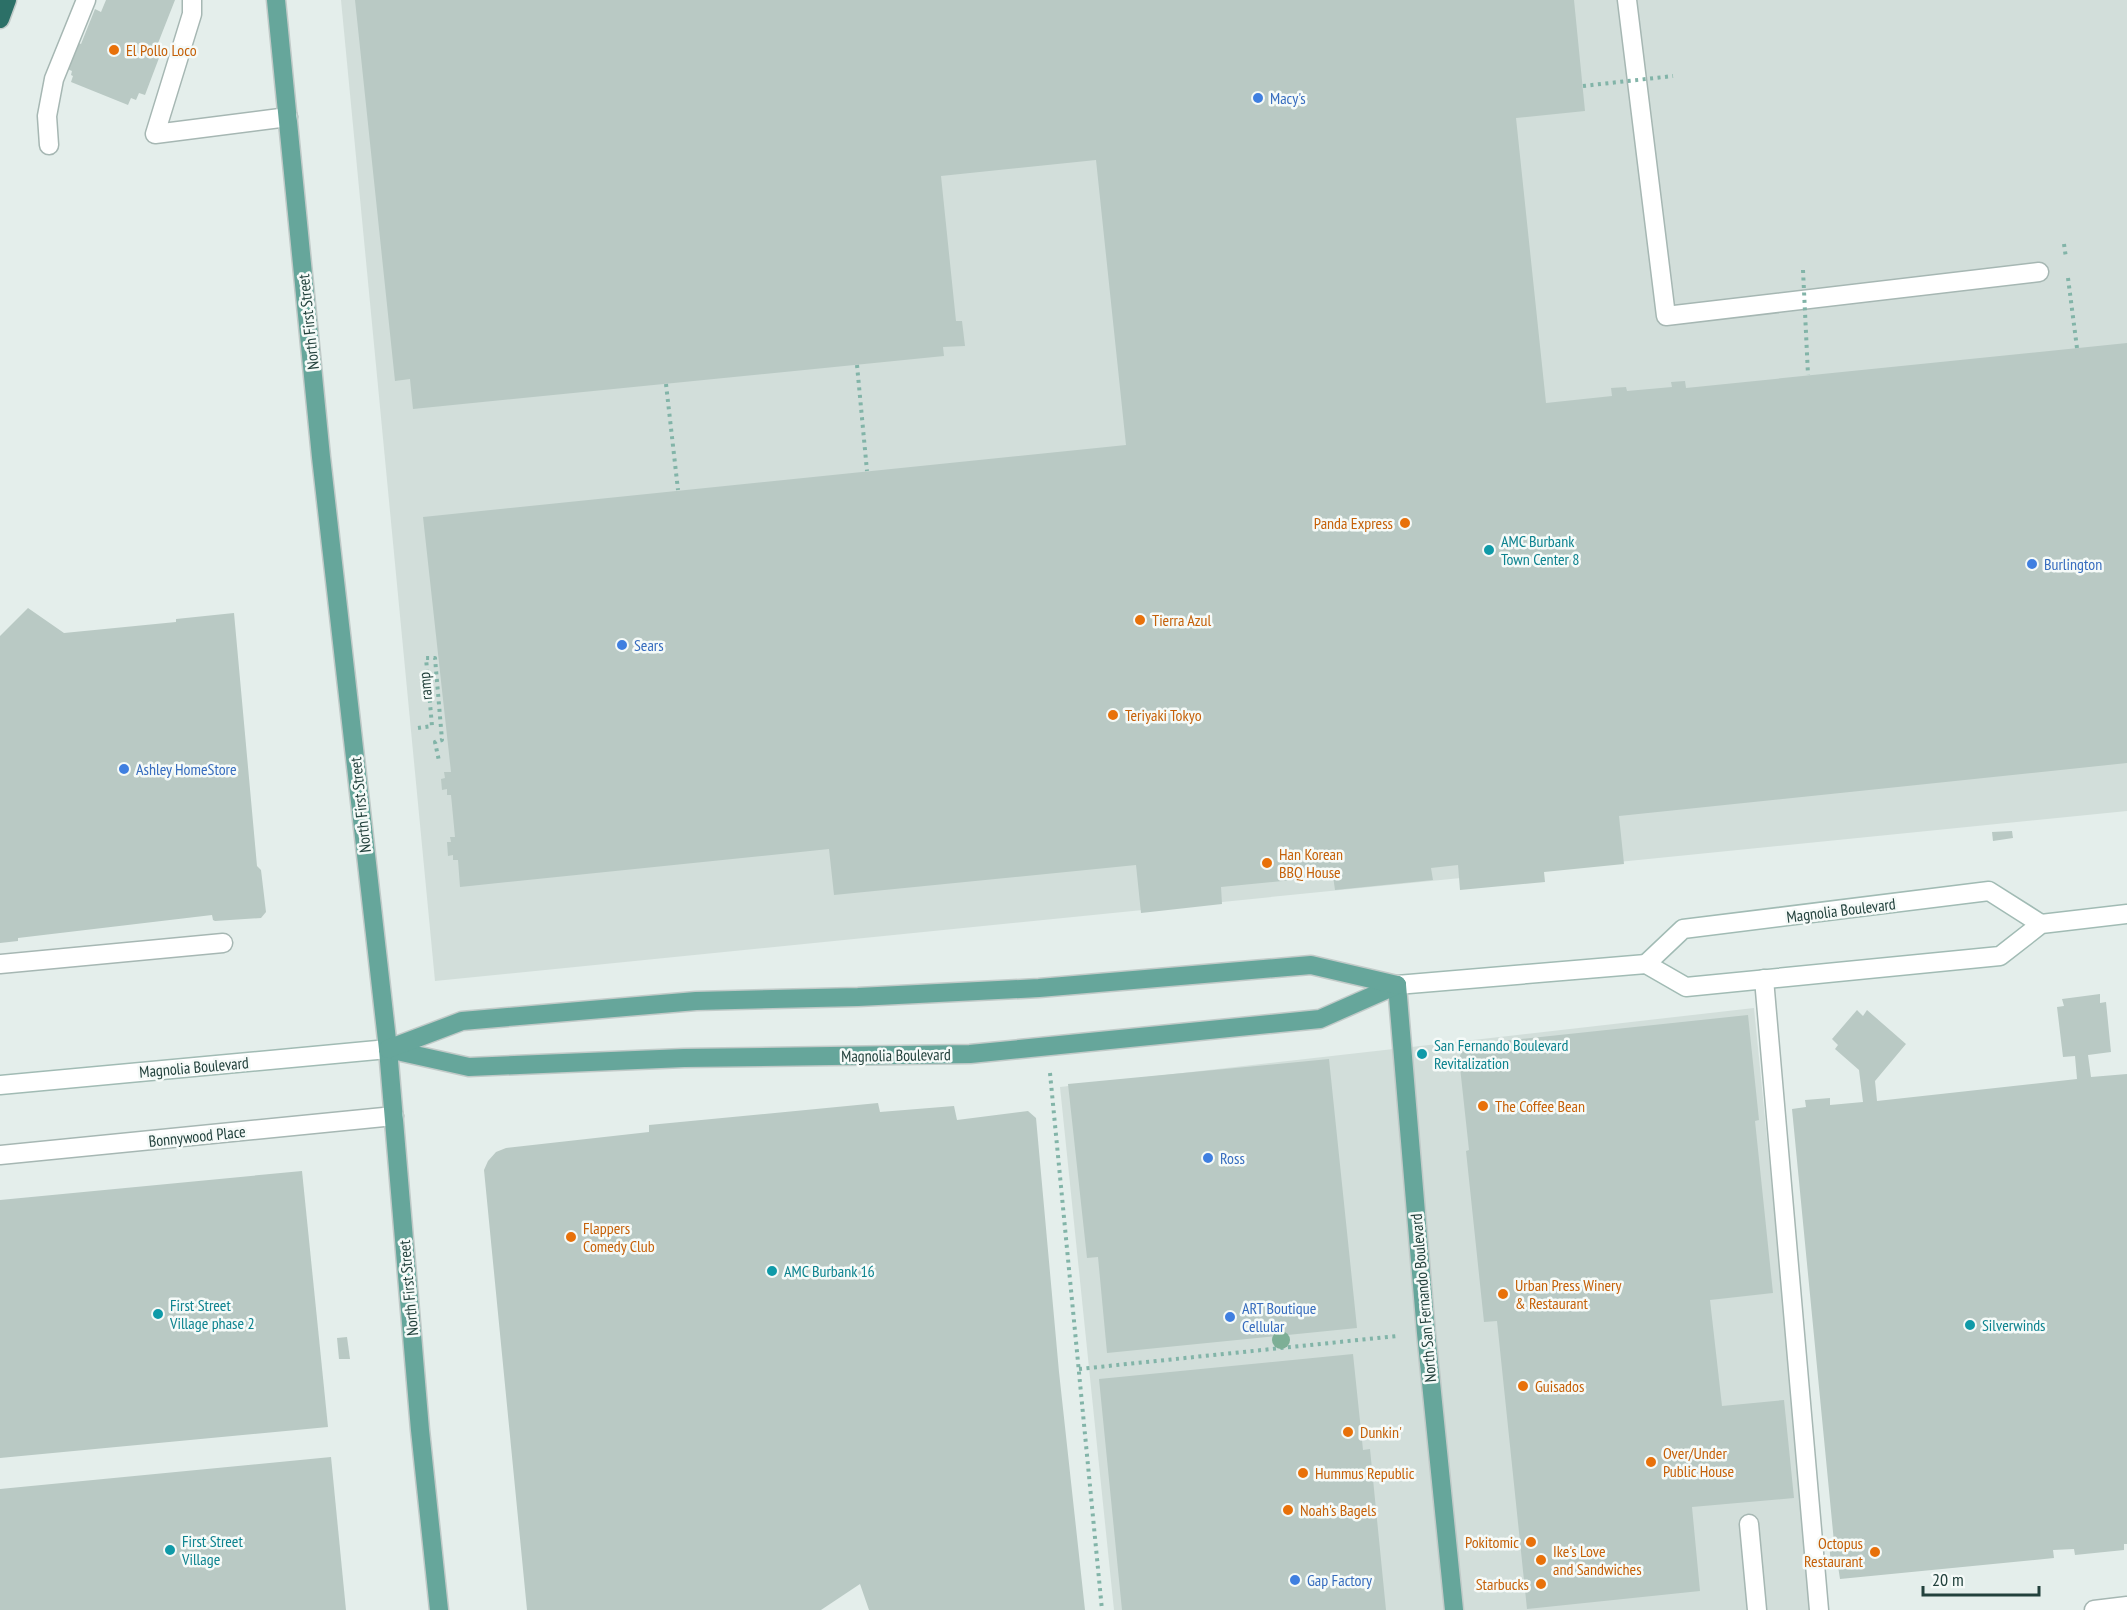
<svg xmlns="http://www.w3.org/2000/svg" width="2127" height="1610" font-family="'PT Sans Narrow',sans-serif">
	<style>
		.built { fill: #d2deda }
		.building { fill: #b9c9c4 }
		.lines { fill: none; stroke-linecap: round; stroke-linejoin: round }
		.service-casing { stroke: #a6b7b3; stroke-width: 21 }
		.minor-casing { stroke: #a6b7b3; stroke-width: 21 }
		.secondary-casing { stroke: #a1bbb4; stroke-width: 21 }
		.primary-casing { stroke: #c1cac8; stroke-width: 21 }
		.motorway-casing { stroke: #c1cac8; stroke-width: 21 }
		.path { stroke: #82b4a8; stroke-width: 4; stroke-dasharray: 3 4.5; stroke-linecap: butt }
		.service { stroke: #fff; stroke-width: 18 }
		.minor { stroke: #fff; stroke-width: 18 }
		.secondary { stroke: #fff; stroke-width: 18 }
		.primary { stroke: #66a69b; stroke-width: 18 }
		.motorway { stroke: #2c7067; stroke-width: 18 }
		.path-bridge { stroke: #82b4a8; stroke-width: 4; stroke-dasharray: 3 4.5; stroke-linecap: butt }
		.tree { fill: #7daf96 }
		.food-dot { fill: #e8710a; stroke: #f5faf8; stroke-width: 2 }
		.shop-dot { fill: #3f7fe0; stroke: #f5faf8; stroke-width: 2 }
		.culture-dot { fill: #0f9aa8; stroke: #f5faf8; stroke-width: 2 }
		.labels { text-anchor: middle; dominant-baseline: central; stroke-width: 5; stroke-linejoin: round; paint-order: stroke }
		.food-label { font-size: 16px; fill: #c56008; stroke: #f5faf8; text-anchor: start }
		.shop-label { font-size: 16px; fill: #366cbe; stroke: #f5faf8; text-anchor: start }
		.street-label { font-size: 16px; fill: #22413c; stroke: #f5faf8 }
		.culture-label { font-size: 16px; fill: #0d838f; stroke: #f5faf8; text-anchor: start }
	</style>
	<rect width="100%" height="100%" fill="#e4eeeb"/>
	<g class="built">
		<polygon points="341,0 2127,0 2127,811 435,981"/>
		<polygon points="1754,1008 1814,1610 1114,1610 1060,1087"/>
	</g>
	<g class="building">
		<polygon points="106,0 175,0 153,56 159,58 145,95 139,93 136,100 131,98 128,105 71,82 73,76 71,75 72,71 65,68 76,42 81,44 95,9 101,12"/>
		<polygon points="355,0 1574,0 1585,111 1516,118 1546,403 1612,396 1611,388 1626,387 1627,391 1672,387 1671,382 1685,381 1686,388 2127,343 2127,763 1619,816 1624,864 1544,872 1545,882 1460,890 1458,865 1431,868 1433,880 1335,890 1333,876 1221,887 1222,904 1141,913 1136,865 834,895 829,849 460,887 458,860 453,860 453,855 448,856 447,842 451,842 450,837 455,837 451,795 447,795 447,789 442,790 441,779 445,778 444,772 451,772 423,517 1126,445 1096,160 941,176 956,321 962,321 965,346 943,347 944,356 413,409 410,379 395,381"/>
		<polygon points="28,608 64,633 176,622 176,619 234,613 257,866 261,870 266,912 261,918 215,921 213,920 212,915 18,938 18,941 0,943 0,636"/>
		<polygon points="2012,831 2013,838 1993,841 1992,832"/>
		<polygon points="2100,994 2100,1003 2106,1002 2111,1052 2088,1055 2091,1077 2127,1074 2127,1544 2124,1544 2124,1550 2075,1555 2074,1549 2053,1550 2054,1558 1840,1579 1838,1566 1831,1566 1829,1542 1834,1542 1792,1109 1806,1107 1805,1100 1830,1098 1830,1105 1863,1102 1859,1070 1835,1049 1838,1045 1832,1039 1857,1010 1863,1016 1867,1010 1906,1044 1875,1081 1877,1101 2077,1079 2075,1056 2063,1057 2057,1007 2064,1006 2062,999"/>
		<polygon points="1748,1015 1759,1120 1755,1121 1773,1293 1710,1300 1722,1406 1784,1400 1794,1498 1692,1507 1700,1591 1527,1609 1497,1321 1484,1322 1466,1151 1469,1150 1459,1058 1465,1045"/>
		<polygon points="1329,1059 1357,1328 1107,1353 1098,1257 1087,1258 1068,1084"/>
		<polygon points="878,1103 880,1112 954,1106 957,1120 1028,1111 1036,1118 1059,1372 1085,1610 869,1610 860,1584 821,1610 527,1610 484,1170 488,1161 496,1152 506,1148 649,1132 649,1125"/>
		<polygon points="302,1171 328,1427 0,1458 0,1200"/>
		<polygon points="347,1337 350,1359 339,1359 337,1338"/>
		<polygon points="1353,1354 1363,1450 1370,1449 1386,1610 1122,1610 1099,1379"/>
		<polygon points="331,1457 346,1610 0,1610 0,1489"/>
	</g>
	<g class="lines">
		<g class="service-casing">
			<g id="service">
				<polyline points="192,0 192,14 155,134 288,117"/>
				<polyline points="1627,0 1666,316 2039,272"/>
				<polyline points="49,145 47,116 54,79 86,0"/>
				<polyline points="0,964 223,943"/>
				<polyline points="1764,979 1819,1610"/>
				<polyline points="1749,1524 1757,1610"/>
			</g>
		</g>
		<g class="minor-casing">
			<g id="minor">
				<polyline points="0,1155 394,1116"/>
				<polyline points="2094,1610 2127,1606"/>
			</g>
		</g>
		<g class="secondary-casing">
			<g id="secondary">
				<polyline points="1646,964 1683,929 1989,891 2041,924"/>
				<polyline points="1397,985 1646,964 1686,987 2000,956 2041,924 2127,914"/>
				<polyline points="0,1085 388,1049"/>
			</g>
		</g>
		<g class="primary-casing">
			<g id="primary">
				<polyline points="276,0 321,457 388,1049 420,1430 439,1610"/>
				<polyline points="1397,985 1426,1333 1454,1610"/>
				<polyline points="388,1049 469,1067 684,1058 970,1054 1320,1019 1397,985"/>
				<polyline points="388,1049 462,1021 696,1001 858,997 1039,988 1311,965 1397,985"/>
			</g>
		</g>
		<g class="motorway-casing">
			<polyline id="motorway" points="0,19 7,0"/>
		</g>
		<g class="path">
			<polyline points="2064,244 2066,258"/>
			<polyline points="2068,278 2077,348"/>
			<polyline points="857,365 867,471"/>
			<polyline points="666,384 678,490"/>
			<polyline points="418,728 432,726 426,658 435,658 442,740 435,742 439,761"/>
			<polyline points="1050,1073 1102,1610"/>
			<polyline points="1079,1369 1397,1336"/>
		</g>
		<use href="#service" class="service"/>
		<use href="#minor" class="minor"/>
		<use href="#secondary" class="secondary"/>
		<use href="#primary" class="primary"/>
		<use href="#motorway" class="motorway"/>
		<g class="path-bridge">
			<polyline points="1583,86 1673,76"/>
			<polyline points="1803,270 1808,375"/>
		</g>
	</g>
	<circle class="tree" cx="1281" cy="1340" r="9"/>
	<g class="food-dot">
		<circle cx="114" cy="50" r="6"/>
		<circle cx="1405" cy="523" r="6"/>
		<circle cx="1140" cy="620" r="6"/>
		<circle cx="1113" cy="715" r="6"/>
		<circle cx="1267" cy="863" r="6"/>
		<circle cx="1483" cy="1106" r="6"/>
		<circle cx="571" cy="1237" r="6"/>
		<circle cx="1503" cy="1294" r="6"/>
		<circle cx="1523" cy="1386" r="6"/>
		<circle cx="1348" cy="1432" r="6"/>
		<circle cx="1651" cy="1462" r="6"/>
		<circle cx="1303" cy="1473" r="6"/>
		<circle cx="1288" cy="1510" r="6"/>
		<circle cx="1531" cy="1542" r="6"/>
		<circle cx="1875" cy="1552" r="6"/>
		<circle cx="1541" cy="1560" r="6"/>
		<circle cx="1541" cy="1584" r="6"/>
	</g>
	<g class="shop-dot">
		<circle cx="1258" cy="98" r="6"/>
		<circle cx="2032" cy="564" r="6"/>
		<circle cx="622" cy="645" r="6"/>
		<circle cx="124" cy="769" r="6"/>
		<circle cx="1208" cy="1158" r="6"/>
		<circle cx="1230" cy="1317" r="6"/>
		<circle cx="1295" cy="1580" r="6"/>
	</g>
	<g class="culture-dot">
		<circle cx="1489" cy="550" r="6"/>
		<circle cx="1422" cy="1054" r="6"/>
		<circle cx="772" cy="1271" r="6"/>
		<circle cx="158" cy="1314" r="6"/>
		<circle cx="1970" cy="1325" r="6"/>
		<circle cx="170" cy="1550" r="6"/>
	</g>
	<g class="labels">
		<g class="food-label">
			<text x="126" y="50">El Pollo Loco</text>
			<text x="1393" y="523" text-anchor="end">Panda Express</text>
			<text x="1152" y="620">Tierra Azul</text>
			<text x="1125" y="715">Teriyaki Tokyo</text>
			<text x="1279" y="854">Han Korean<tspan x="1279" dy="18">BBQ House</tspan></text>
			<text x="1495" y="1106">The Coffee Bean</text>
			<text x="583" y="1228">Flappers<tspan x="583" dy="18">Comedy Club</tspan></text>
			<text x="1515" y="1285">Urban Press Winery<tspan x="1515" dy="18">&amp; Restaurant</tspan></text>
			<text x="1535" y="1386">Guisados</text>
			<text x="1360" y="1432">Dunkin'</text>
			<text x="1663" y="1453">Over/Under<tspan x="1663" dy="18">Public House</tspan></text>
			<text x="1315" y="1473">Hummus Republic</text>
			<text x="1300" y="1510">Noah's Bagels</text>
			<text x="1519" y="1542" text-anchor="end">Pokitomic</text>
			<text x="1863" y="1543" text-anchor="end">Octopus<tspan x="1863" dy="18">Restaurant</tspan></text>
			<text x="1553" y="1551">Ike's Love<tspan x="1553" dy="18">and Sandwiches</tspan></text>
			<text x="1529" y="1584" text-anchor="end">Starbucks</text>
		</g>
		<g class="shop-label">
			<text x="1270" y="98">Macy's</text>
			<text x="2044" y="564">Burlington</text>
			<text x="634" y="645">Sears</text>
			<text x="136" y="769">Ashley HomeStore</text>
			<text x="1220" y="1158">Ross</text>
			<text x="1242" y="1308">ART Boutique<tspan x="1242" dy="18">Cellular</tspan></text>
			<text x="1307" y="1580">Gap Factory</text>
		</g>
		<g class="street-label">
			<text transform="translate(308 322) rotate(-96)">North First Street</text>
			<text transform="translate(425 686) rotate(-95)">ramp</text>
			<text transform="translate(360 805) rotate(-96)">North First Street</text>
			<text transform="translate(1841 910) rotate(-7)">Magnolia Boulevard</text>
			<text transform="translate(896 1055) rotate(-1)">Magnolia Boulevard</text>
			<text transform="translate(194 1067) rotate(-5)">Magnolia Boulevard</text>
			<text transform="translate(197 1136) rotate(-6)">Bonnywood Place</text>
			<text transform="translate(408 1288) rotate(-95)">North First Street</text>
			<text transform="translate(1423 1298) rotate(-95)">North San Fernando Boulevard</text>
		</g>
		<g class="culture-label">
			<text x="1501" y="541">AMC Burbank<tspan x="1501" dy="18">Town Center 8</tspan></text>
			<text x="1434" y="1045">San Fernando Boulevard<tspan x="1434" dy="18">Revitalization</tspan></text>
			<text x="784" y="1271">AMC Burbank 16</text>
			<text x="170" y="1305">First Street<tspan x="170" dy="18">Village phase 2</tspan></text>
			<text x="1982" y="1325">Silverwinds</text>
			<text x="182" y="1541">First Street<tspan x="182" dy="18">Village</tspan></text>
		</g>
	</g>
	<path d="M1923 1586v9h116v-9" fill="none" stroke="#22413c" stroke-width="3"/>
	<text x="1932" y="1586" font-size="18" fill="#22413c" stroke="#f5faf8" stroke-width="4.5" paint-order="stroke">20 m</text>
</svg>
